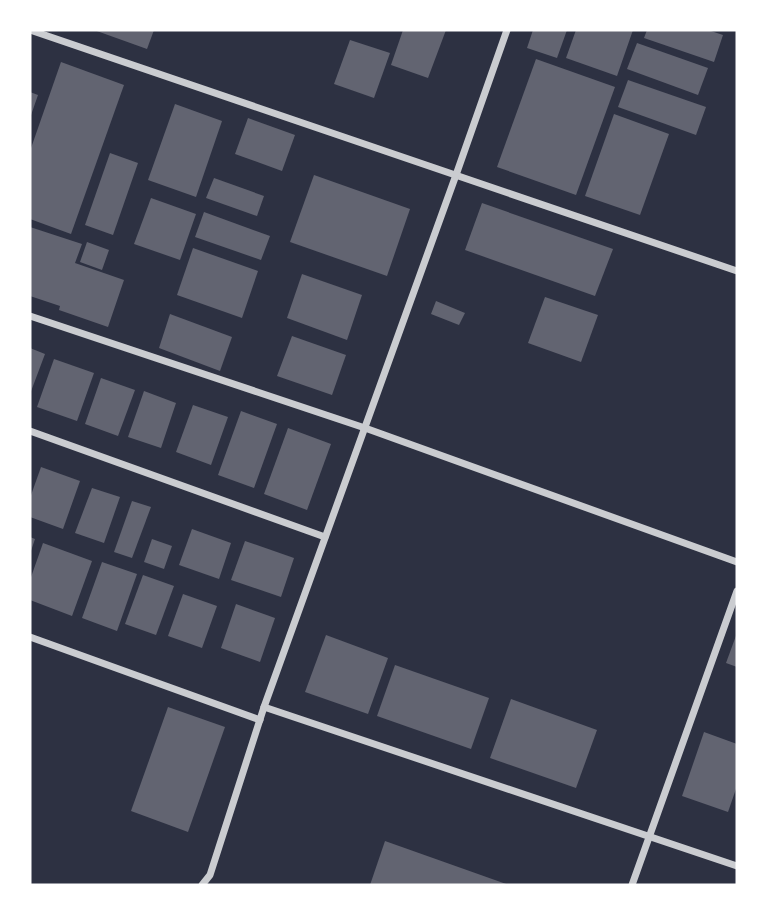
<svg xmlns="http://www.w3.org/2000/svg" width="767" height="915" font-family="Signika,sans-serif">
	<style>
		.building { fill: #626471 }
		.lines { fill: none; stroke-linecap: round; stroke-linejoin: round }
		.minor { stroke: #caccd0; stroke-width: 7 }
	</style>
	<rect width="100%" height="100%" fill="#2d3142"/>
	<g class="building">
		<polygon points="94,30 154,30 147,49"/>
		<polygon points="403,30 446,30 428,78 391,65"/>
		<polygon points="533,30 567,30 557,58 527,48"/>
		<polygon points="576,30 633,30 617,76 566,58"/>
		<polygon points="647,30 708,30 723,35 714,62 644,38"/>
		<polygon points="350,40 390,53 374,98 334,84"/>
		<polygon points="637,43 708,68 698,95 627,69"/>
		<polygon points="536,59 615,87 576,195 497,167"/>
		<polygon points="61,62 124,85 71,234 30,219 30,151"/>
		<polygon points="628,80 706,107 696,135 618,107"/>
		<polygon points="30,92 38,95 30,118"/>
		<polygon points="175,104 222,121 196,197 148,180"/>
		<polygon points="614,114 669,134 640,215 585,196"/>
		<polygon points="248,118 295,135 282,171 235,154"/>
		<polygon points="110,153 138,163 113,235 85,225"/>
		<polygon points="314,175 410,209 387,276 290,242"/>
		<polygon points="214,178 264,196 257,216 206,198"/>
		<polygon points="151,198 196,214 180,260 134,244"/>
		<polygon points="482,203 613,249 595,296 465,250"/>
		<polygon points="204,212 270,236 261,260 195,237"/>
		<polygon points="30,227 82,244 75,263 124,280 108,327 59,310 60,306 30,296"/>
		<polygon points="87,242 109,250 102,270 80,262"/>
		<polygon points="193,248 258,271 242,318 177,295"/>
		<polygon points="302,274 362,295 347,340 287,318"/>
		<polygon points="545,297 598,315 581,362 528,343"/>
		<polygon points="436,301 465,313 459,325 431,314"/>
		<polygon points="170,314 232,337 220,371 159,348"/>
		<polygon points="292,336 346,355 332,395 277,376"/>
		<polygon points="30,348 45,354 30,394"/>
		<polygon points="54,359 94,373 77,421 37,407"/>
		<polygon points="101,378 135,390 118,436 85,424"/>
		<polygon points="144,391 176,403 161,448 128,437"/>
		<polygon points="193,405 228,417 211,465 176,452"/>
		<polygon points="241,411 277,424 254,488 218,475"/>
		<polygon points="288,428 331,444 307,510 264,494"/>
		<polygon points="41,467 80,481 63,529 30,517 30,498"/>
		<polygon points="92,488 120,497 104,543 75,533"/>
		<polygon points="132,501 151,507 132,558 114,552"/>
		<polygon points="192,529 231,543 219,579 179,565"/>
		<polygon points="30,537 35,539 30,554"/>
		<polygon points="152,539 172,546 164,569 144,562"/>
		<polygon points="245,541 294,558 281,597 231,580"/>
		<polygon points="43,543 92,561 72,616 30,600 30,580"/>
		<polygon points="102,562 137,574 117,631 82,618"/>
		<polygon points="143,575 174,586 156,635 125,624"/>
		<polygon points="183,594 217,606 202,648 168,636"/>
		<polygon points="236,604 275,618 260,662 221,648"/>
		<polygon points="737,633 737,667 726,663"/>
		<polygon points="326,635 388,658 368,714 305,692"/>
		<polygon points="395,665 489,698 471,749 377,716"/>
		<polygon points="511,699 597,730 576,788 490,758"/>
		<polygon points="168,707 225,727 188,832 131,811"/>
		<polygon points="704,732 737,744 737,786 728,812 682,796"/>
		<polygon points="385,841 509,885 370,885"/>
	</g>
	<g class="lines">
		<g class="minor">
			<polyline points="30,30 737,271"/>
			<polyline points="30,316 365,428 737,562"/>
			<polyline points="30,431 325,537"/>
			<polyline points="30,637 260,720"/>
			<polyline points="264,707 456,175 507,30"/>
			<polyline points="202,885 210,875 264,707 737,866"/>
			<polyline points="632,885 737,591"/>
		</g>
	</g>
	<rect width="767" height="915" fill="none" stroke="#ffffff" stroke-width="63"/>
</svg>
